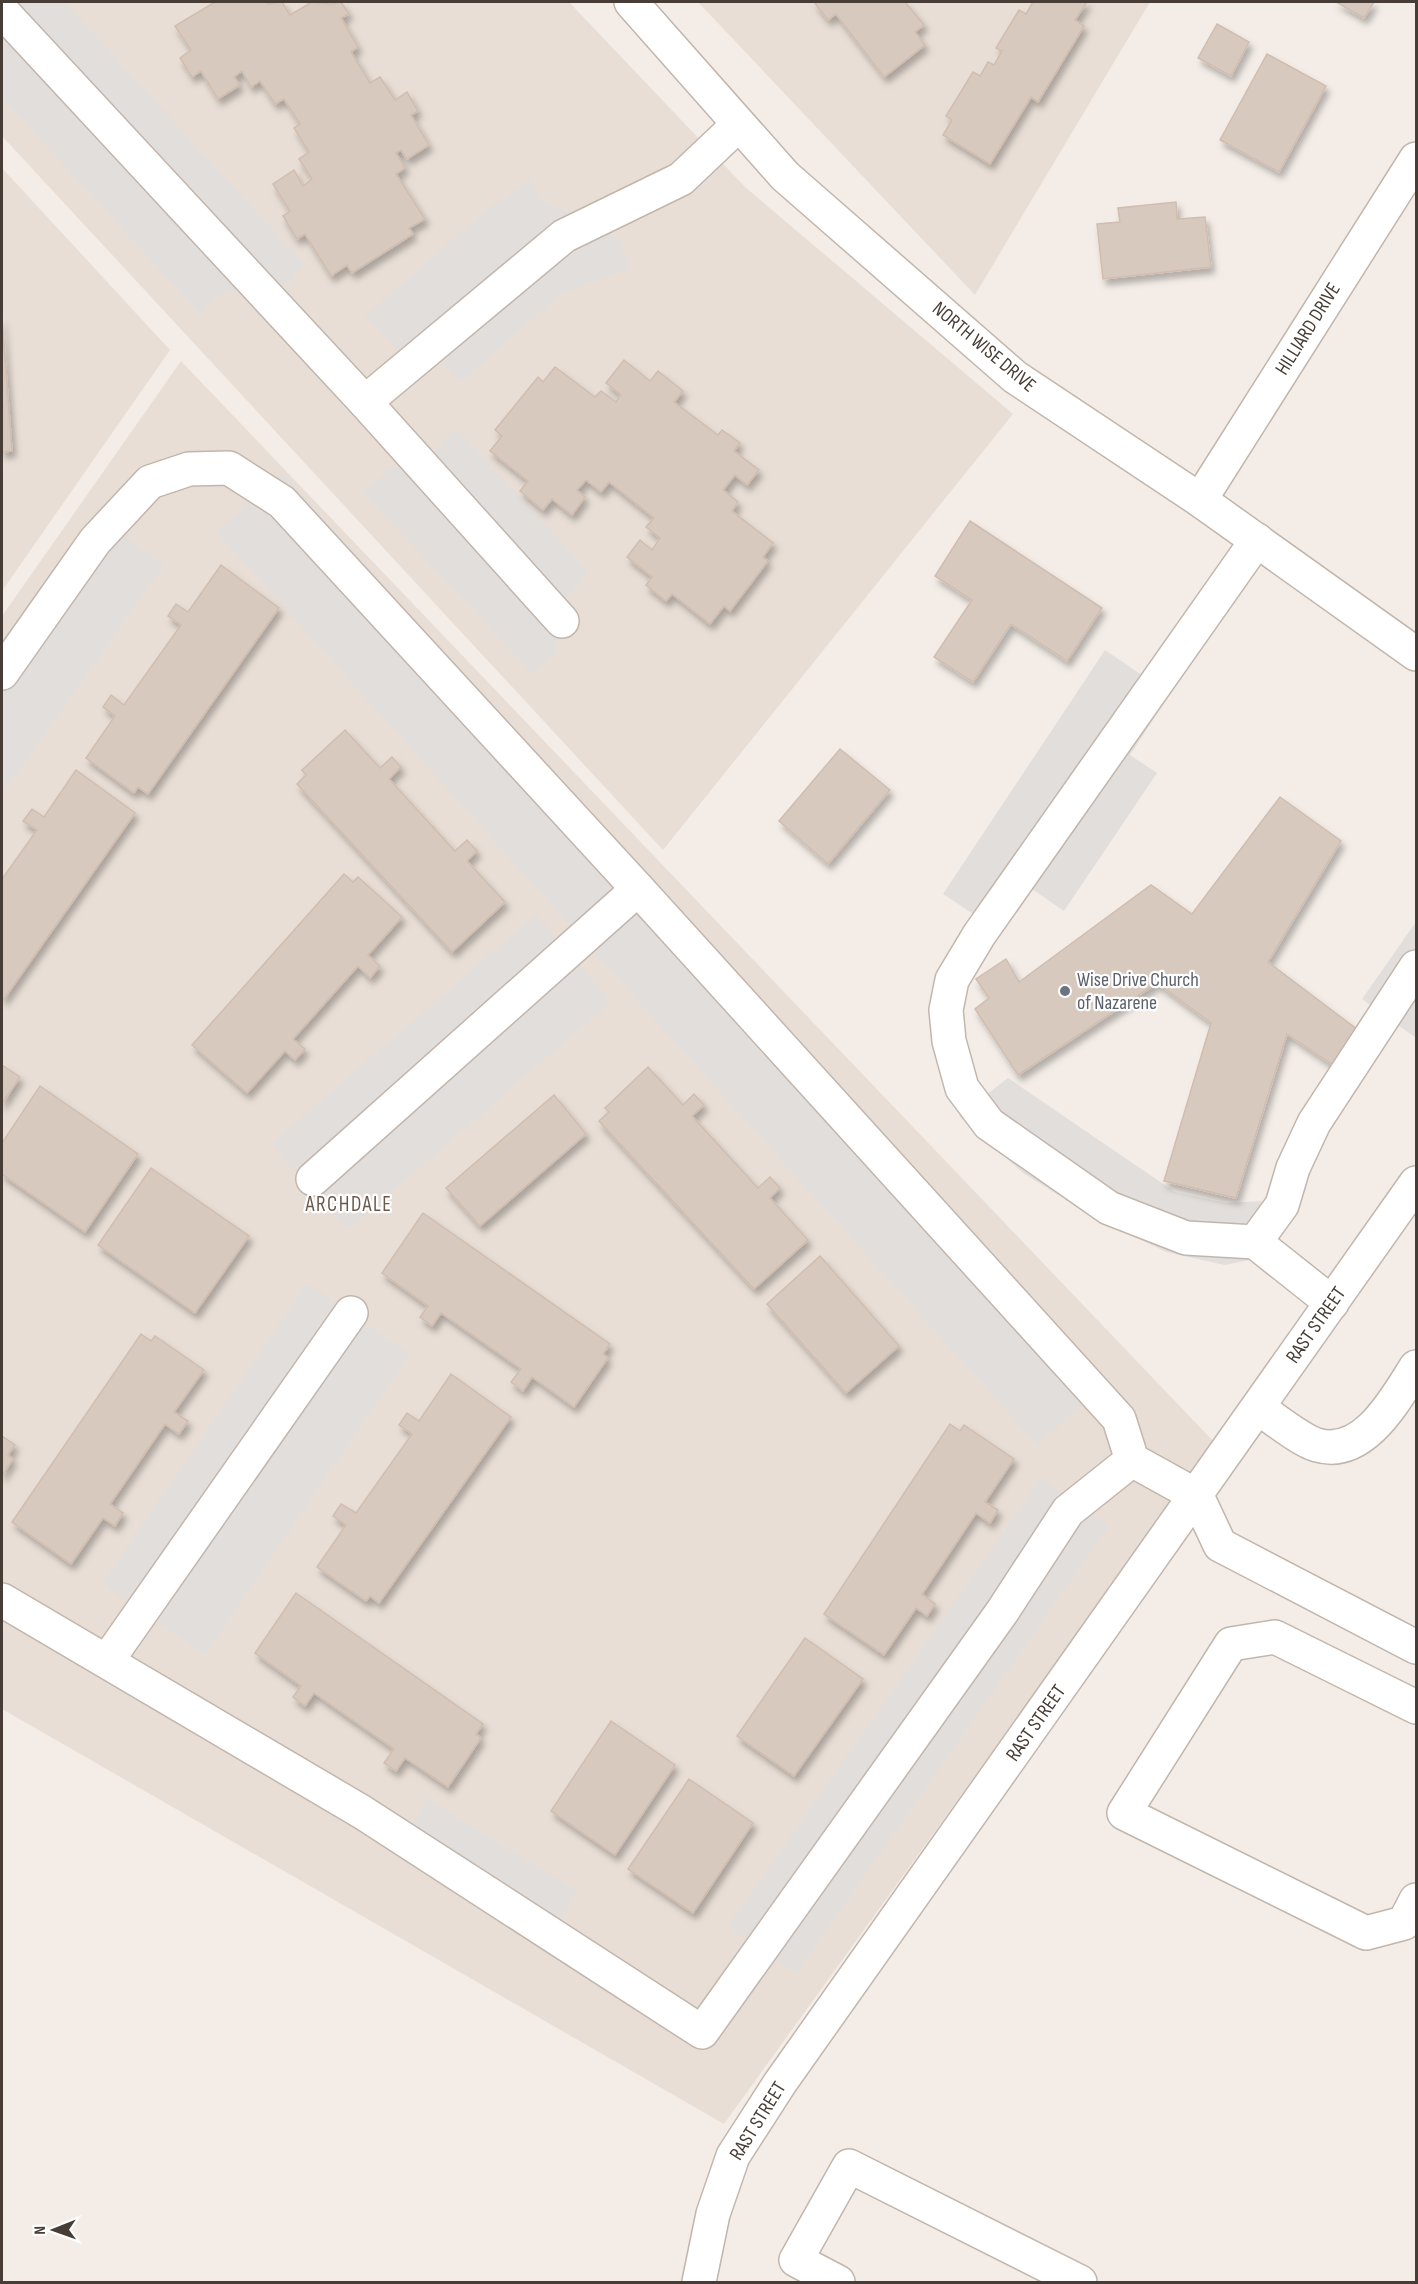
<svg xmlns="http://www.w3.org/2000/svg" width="1418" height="2284" font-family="'Sofia Sans Condensed',sans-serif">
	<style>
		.residential { fill: #e8ded5 }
		.parking { fill: #e2dedc }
		.building { fill: #d8c9bf; stroke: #d0bdaf; stroke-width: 1.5; filter: url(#shadow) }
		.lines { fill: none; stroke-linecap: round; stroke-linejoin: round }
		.minor-casing { stroke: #c2b6ac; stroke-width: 36 }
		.minor { stroke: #fff; stroke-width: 33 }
		.worship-dot { fill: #6b7280; stroke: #fff; stroke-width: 2 }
		.labels { text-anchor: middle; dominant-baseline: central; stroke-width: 4.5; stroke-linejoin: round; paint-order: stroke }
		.street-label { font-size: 20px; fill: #473d36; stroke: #fff }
		.worship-label { font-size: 20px; fill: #5b616d; stroke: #fff; text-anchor: start }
		.neighbourhood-label { font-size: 21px; letter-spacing: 1.5px; fill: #6a584d; stroke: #fff }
	</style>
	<defs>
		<filter id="shadow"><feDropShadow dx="3.5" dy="6" stdDeviation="3" flood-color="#0004"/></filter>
	</defs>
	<rect width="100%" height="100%" fill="#f4ede7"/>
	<g class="residential">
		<polygon points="2,2 569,2 745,187 1013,414 663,850 2,136"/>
		<polygon points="698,2 1150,2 975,295"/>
		<polygon points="2,168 170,350 2,591"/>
		<polygon points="181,361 1215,1443 724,2124 2,1709 2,616"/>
	</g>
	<g class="parking">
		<polygon points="2,2 65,2 305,265 286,285 222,293 200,314 2,98"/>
		<polygon points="531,180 544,201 620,239 630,269 562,293 460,383 441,361 422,375 365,316 491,206"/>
		<polygon points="456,428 589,572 567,597 555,654 533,674 363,493 390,469 436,450"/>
		<polygon points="282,472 1103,1386 1037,1445 216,532"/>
		<polygon points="98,518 164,565 2,795 2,654"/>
		<polygon points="1105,650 1170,694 1130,755 1157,773 1064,911 1032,889 1002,933 943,894"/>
		<polygon points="536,914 611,1002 347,1231 271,1144"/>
		<polygon points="1416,922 1416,1038 1362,999"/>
		<polygon points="1008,1078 1175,1192 1226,1203 1262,1201 1254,1259 1225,1265 1166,1252 1092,1216 1023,1173 959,1116"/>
		<polygon points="307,1283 410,1354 205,1655 102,1584"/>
		<polygon points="1041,1478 1109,1526 796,1974 728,1926"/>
		<polygon points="427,1799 578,1891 544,1947 394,1856"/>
	</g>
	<g class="building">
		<polygon points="215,2 267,2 268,4 282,2 290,15 309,4 307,2 330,4 341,2 349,14 341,18 358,47 351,52 370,83 380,77 395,100 407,92 418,111 411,115 429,145 407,159 401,150 396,153 405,168 396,174 425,219 409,228 413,234 352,273 347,265 331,276 305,234 297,239 283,216 290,211 273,184 294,170 303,186 312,179 299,159 309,152 294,128 300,124 284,99 275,104 260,81 251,87 242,71 234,77 240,85 218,99 201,71 192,77 180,58 191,50 175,26"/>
		<polygon points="814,2 905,2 924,25 915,32 925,45 884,77 836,14 828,20"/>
		<polygon points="1033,2 1087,2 1075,20 1084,26 1038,102 1031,97 990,164 943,135 952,120 946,116 973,72 980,76 988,62 994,65 1002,51 996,48 1019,10 1026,14"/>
		<polygon points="1336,2 1374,2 1364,18"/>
		<polygon points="1217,24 1249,42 1231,76 1198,58"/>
		<polygon points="1267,54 1326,86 1279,172 1220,140"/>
		<polygon points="1176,202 1177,219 1205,217 1211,267 1103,279 1097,224 1120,222 1118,208"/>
		<polygon points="2,318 12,451 2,452"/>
		<polygon points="624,360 650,381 658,371 683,391 674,402 718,435 722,430 740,443 734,451 759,470 747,485 735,475 723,490 738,502 732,511 773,543 763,557 768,561 730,611 724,606 710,624 672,594 666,601 646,585 652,577 627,557 640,540 652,550 660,538 646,527 654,518 609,482 601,492 586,480 577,490 585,497 572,515 552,499 543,510 520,491 528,481 490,451 502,436 495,430 538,377 543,382 555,367 595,397 601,391 616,402 621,395 606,383"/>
		<polygon points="970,521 1102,608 1067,661 1011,624 973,682 934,657 972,600 935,576"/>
		<polygon points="221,565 279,608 148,794 138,787 134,793 86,758 115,716 103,707 111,695 124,705 181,625 168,616 176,604 188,612"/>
		<polygon points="345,730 380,768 392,757 401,767 389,779 455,851 467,840 477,851 467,861 505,902 452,952 297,784 306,775 302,770"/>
		<polygon points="840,749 890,790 828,864 779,821"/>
		<polygon points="76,770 135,813 4,999 2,998 2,879 37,830 23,821 32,809 44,817"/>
		<polygon points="1280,797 1341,841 1268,962 1358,1030 1333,1065 1287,1034 1236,1198 1164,1181 1211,1023 1157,983 1018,1075 975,1009 989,998 976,979 1006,959 1019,982 1151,885 1192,914"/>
		<polygon points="344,874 353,882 358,877 402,917 368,955 380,966 370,978 358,966 293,1039 305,1049 295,1060 285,1051 247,1093 192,1045"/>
		<polygon points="2,1065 20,1077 2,1104"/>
		<polygon points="648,1067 683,1105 694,1094 704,1105 692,1116 758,1188 770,1177 780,1188 770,1198 808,1240 754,1289 599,1121 609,1112 605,1108"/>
		<polygon points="40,1086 138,1154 85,1232 2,1174 2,1143"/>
		<polygon points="554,1095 586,1134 480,1226 446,1188"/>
		<polygon points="151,1168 249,1236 195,1313 98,1245"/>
		<polygon points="423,1213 610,1344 603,1354 608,1358 574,1407 532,1377 523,1391 511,1382 521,1369 441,1313 432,1326 420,1317 428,1306 382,1273"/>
		<polygon points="820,1256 899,1346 846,1393 767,1304"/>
		<polygon points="141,1334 151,1341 155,1336 204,1370 174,1412 188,1421 179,1434 165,1424 110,1504 123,1513 115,1526 103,1518 71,1564 12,1522"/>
		<polygon points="451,1374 511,1417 379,1603 370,1596 366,1601 317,1567 346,1525 333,1516 341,1504 356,1513 412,1434 399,1425 407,1413 419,1421"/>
		<polygon points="950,1424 960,1431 964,1425 1014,1459 985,1502 998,1510 990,1523 976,1513 922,1594 935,1604 927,1616 916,1608 884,1655 824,1614"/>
		<polygon points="2,1436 15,1445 8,1455 13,1459 2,1476"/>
		<polygon points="296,1593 483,1724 476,1734 481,1738 448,1787 405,1758 396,1771 384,1763 394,1749 314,1693 305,1706 293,1697 301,1686 255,1653"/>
		<polygon points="805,1638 863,1679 794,1776 737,1736"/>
		<polygon points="611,1721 675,1765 615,1855 551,1811"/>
		<polygon points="689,1779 753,1823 693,1913 628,1869"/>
	</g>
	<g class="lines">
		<g class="minor-casing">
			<g id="minor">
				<polyline points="631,2 785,176 1015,377 1200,500 1416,654"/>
				<polyline points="2,11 365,402"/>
				<polyline points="1200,500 1416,159"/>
				<polyline points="1257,540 979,935 952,980 946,1010 949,1041 962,1088 989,1124 1109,1208 1186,1238 1255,1242 1282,1205 1293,1168 1314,1123 1416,967"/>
				<polyline points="562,621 365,402 564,236 681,179 738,125"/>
				<polyline points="2,673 95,541 150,482 189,469 229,468 282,502 638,889 1119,1419 1132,1460 1197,1496 1220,1545 1416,1647"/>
				<polyline points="313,1179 638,889"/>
				<polyline points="1255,1242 1332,1303"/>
				<path d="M 1258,1408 C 1274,1418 1300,1440 1317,1445 C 1364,1459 1396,1398 1416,1367"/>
				<polyline points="2,1600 362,1812 702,2032 1002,1612 1068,1511 1132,1460"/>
				<polyline points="107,1661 351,1313"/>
				<polyline points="1416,1707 1275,1637 1231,1644 1124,1813 1366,1933 1404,1923 1416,1900"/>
				<polyline points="699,2282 713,2214 733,2156 780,2083 1416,1183"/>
				<polyline points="838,2282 796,2260 849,2166 1080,2282"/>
			</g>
		</g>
		<use href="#minor" class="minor"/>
	</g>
	<circle class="worship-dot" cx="1065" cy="991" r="6"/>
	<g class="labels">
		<g class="street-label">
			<text transform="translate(1308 329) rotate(-58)">HILLIARD DRIVE</text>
			<text transform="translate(984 347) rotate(40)">NORTH WISE DRIVE</text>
			<text transform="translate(1316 1325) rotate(-55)">RAST STREET</text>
			<text transform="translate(1036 1723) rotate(-55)">RAST STREET</text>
			<text transform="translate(758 2121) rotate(-58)">RAST STREET</text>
		</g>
		<g class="worship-label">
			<text x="1077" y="980">Wise Drive Church<tspan x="1077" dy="23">of Nazarene</tspan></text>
		</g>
		<g class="neighbourhood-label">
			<text x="349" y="1204">ARCHDALE</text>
		</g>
	</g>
	<rect width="1418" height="2284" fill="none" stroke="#473d36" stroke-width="6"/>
	<g transform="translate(54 2230) rotate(269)" stroke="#ffffff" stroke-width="4.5" paint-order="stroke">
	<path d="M0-4.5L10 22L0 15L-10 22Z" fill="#473d36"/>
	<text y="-9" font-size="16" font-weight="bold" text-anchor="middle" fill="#473d36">N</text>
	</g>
</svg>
